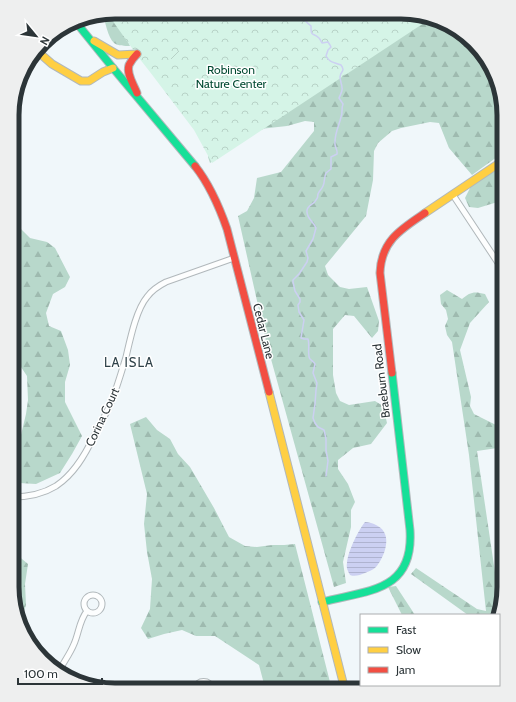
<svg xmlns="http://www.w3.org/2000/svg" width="516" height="702" font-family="Cabin,sans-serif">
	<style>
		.forest { fill: url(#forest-firs) }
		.park { fill: url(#park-crowns) }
		.garden { fill: url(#garden-furrows) }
		.water { fill: url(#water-rules) }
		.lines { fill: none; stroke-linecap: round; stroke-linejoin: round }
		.stream { stroke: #ccd0f2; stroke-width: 1.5 }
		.street-casing { stroke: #b1b8bb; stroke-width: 7 }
		.fast-casing { stroke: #b1b8bb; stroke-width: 9 }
		.slow-casing { stroke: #b1b8bb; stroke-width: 9 }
		.jam-casing { stroke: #b1b8bb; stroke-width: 9 }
		.street { stroke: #fdfefe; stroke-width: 5 }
		.fast { stroke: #16e098; stroke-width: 7 }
		.slow { stroke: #ffcf43; stroke-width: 7 }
		.jam { stroke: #f24e42; stroke-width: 7 }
		.labels { text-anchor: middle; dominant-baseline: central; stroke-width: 3; stroke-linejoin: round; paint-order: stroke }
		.park-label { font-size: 12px; fill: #024a32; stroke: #fff }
		.street-label { font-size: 12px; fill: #2c3538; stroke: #fff }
		.neighbourhood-label { font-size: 13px; letter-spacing: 1px; fill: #2f4249; stroke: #fff }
		.rim { fill: none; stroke: #2c3538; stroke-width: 5 }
	</style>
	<defs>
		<pattern id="forest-firs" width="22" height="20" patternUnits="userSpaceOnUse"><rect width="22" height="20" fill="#b8d8cb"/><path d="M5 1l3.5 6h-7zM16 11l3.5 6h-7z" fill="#9ebaaf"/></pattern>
		<pattern id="park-crowns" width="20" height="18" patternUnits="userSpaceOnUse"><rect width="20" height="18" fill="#d5f4e7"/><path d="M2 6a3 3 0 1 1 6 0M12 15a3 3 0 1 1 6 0" fill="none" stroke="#b7d2c7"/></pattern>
		<pattern id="garden-furrows" width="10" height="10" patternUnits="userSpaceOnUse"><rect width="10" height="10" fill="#d5f4e7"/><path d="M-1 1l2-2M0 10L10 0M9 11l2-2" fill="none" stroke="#b7d2c7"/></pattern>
		<pattern id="water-rules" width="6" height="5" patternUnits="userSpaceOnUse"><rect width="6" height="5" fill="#ccd0f2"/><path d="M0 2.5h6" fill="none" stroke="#afb3d0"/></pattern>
	</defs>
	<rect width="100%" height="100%" fill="#f0f7fa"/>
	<g class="forest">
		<path d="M 115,12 L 130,46 C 125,46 118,46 114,43 C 108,38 105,21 103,14 Z"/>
		<polygon points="415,13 464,33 493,69 504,114 504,152 472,175 449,148 439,123 430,122 401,128 392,131 378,143 374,151 373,180 366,216 325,266 328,275 340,287 349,289 367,287 379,321 378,331 372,338 354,316 345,315 333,329 333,375 336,393 340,401 349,405 375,401 383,406 387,423 371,444 353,448 338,460 338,469 348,484 355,502 351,510 351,527 343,562 346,583 334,587 266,341 238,216 247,211 254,198 257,178 281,172 314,131 314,122 305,121 287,126 260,129 210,163 208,157 213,142"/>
		<polygon points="504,166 504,200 478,208 469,207 465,198 473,182"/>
		<polygon points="13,221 30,238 47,242 55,248 70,277 65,287 53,294 46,313 49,326 61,331 68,350 70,365 65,382 65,402 82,436 72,454 60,473 36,484 19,483 12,472 12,466 18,460 20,439 26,414 28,400 27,376 19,364 12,359"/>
		<path d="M 447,290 L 462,299 C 470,292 474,291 485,294 L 489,302 L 470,323 L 460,350 L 471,397 L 470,406 L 474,414 L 504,429 L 504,447 L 477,451 L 500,606 L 497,615 L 468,615 L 411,574 L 416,568 L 477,609 L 486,611 L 469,455 L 452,342 L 447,335 L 445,326 L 448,319 L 446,310 L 441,304 L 440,295 Z"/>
		<polygon points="146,417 157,430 170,439 178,454 190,467 214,508 229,537 245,546 257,547 272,545 284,545 295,544 332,690 262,690 264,684 259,665 215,636 196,636 182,630 164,634 148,639 141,628 150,609 152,579 147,552 144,524 147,494 130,424"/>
		<polygon points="12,554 16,554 28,564 25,584 26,605 22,617 19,616 12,588"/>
		<polygon points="396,586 415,615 402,615 388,587"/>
	</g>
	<polygon class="park" points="115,12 415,13 430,19 212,163 194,130 150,72 139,58 107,13"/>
	<polygon class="garden" points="177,51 181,51 185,53 172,61 169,55"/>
	<g class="water">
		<path d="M 12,366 C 25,373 19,380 17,392 L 15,393 L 12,393 Z"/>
		<path d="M 365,522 C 369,522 371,523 374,524 C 378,526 382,528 384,532 C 390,542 383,559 376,567 C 373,570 369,571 365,573 C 360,575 355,577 350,575 C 348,571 346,568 347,563 C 348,551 358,531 365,522 Z"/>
	</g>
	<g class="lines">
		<path class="stream" d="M 302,13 L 303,19 L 311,26 C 311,38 313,32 319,38 C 320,39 321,41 322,43 L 328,42 L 330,45 L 331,47 L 328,50 L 326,56 C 330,63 334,62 341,65 C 346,72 340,71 340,77 C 340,81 342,84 342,88 C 343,91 340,95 339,98 L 343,104 C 341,109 343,113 341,117 C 339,126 335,132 335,142 C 334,147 338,149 337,154 L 331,157 L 331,169 L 326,173 C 324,177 325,182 323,186 C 322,189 319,191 318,194 C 317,198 319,196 316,200 C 314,205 306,205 307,212 C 307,219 314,222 316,228 L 313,239 L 306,251 L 308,258 L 307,262 L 299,274 L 293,280 L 293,282 L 295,291 L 300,299 L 300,302 L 298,305 L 299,312 L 304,320 L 301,338 L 304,339 L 308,339 C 310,344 307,356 310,359 C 312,361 314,362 315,364 L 313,373 L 317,383 L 316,390 L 315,404 L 313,418 L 315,423 L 318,427 L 324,430 L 325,434 L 326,439 L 326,450 L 328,461 L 326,476"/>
		<g class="street-casing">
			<g id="street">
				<polyline points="453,195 504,272"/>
				<path d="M 12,497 C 27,497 43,494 56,486 C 74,474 85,455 94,436 C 101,423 108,411 113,397 C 118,384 122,370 126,357 C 130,340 136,310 147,297 C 152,290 158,286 166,282 L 234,258"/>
				<circle cx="93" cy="604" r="9"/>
				<path d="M 58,673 C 63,663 70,654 74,644 C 79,633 79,621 87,611"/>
				<path d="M 195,689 C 198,679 209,679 213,689"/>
			</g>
		</g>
		<g class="fast-casing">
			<g id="fast">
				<polyline points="75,21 113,68 195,166"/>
				<path d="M 322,602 C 368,590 414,592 410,530 L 392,373"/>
			</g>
		</g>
		<g class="slow-casing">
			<g id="slow">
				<polyline points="94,41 118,55 137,54"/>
				<polyline points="36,50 52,64 81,81 89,81 103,72 113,68"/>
				<polyline points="425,213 504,160"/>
				<polyline points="269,392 345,690"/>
			</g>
		</g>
		<g class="jam-casing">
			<g id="jam">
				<path d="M 137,54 C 134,57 131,61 129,65 C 126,74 134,85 137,93"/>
				<path d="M 195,166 C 210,185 219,206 227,229 L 269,392"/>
				<path d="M 392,373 L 380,273 C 381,241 401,229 425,213"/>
			</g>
		</g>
		<use href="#street" class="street"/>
		<use href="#fast" class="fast"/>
		<use href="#slow" class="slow"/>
		<use href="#jam" class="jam"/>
	</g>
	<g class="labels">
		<g class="park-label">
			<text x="231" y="69">Robinson<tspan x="231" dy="14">Nature Center</tspan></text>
		</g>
		<g class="street-label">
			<text transform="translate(264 331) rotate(76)">Cedar Lane</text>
			<text transform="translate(381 381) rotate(-97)">Braeburn Road</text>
			<text transform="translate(102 417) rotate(-65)">Corina Court</text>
		</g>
		<g class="neighbourhood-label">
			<text x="129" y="362">LA ISLA</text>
		</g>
	</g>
	<path d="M0 0H516V702H0ZM115 19H401A96 96 0 0 1 497 115V587A96 96 0 0 1 401 683H115A96 96 0 0 1 19 587V115A96 96 0 0 1 115 19Z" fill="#eeefef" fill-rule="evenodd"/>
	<path class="rim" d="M115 19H401A96 96 0 0 1 497 115V587A96 96 0 0 1 401 683H115A96 96 0 0 1 19 587V115A96 96 0 0 1 115 19Z"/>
	<rect x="360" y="614" width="140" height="72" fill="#ffffff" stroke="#abaeaf"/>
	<rect x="368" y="627" width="20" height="6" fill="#16e098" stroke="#abaeaf"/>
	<text x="396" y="634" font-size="12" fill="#2c3538">Fast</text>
	<rect x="368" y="647" width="20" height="6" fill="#ffcf43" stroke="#abaeaf"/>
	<text x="396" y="654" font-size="12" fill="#2c3538">Slow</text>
	<rect x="368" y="667" width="20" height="6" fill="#f24e42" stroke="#abaeaf"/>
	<text x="396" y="674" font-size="12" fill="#2c3538">Jam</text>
	<g transform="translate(36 36) rotate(119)" stroke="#ffffff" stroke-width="3" paint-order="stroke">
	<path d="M0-3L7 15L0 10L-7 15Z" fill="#2c3538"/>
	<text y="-6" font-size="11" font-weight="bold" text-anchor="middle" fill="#2c3538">N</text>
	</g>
	<path d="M18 678v6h84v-6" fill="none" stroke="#2c3538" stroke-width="2"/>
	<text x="24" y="678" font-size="12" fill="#2c3538" stroke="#ffffff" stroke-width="3" paint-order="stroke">100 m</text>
</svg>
